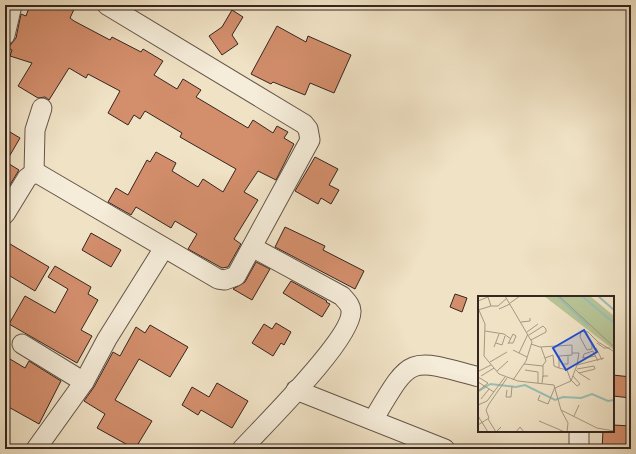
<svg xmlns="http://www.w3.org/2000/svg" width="636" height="454" font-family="'EB Garamond',serif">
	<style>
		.building { fill: #d38e6c; stroke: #352620 }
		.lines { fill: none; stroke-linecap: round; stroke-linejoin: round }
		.minor-casing { stroke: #645549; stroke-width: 21 }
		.minor { stroke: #f5ecd9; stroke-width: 19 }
		.inset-river { fill: none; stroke: #9abeb4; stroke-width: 2 }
		.inset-road { fill: none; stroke: #a59783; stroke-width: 1 }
		.view { fill: #1d4ed8; fill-opacity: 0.15; stroke: #1d4ed8; stroke-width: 2 }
		.inset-edge { fill: none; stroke: #352620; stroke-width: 2 }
	</style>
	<rect width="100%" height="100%" fill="#f0e2c5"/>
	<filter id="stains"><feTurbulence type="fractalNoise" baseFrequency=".005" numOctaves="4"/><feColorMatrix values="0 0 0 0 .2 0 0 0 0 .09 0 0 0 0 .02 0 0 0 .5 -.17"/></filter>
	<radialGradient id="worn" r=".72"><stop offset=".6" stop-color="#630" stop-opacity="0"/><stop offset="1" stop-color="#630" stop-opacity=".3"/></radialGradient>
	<g class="building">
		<polygon points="30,5 76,5 70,18 74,21 110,40 112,37 141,52 143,49 163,61 154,75 177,89 183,79 201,90 196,97 248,128 253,120 273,133 277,126 288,132 284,138 294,144 276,180 258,171 244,192 258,200 234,239 241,244 228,267 222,268 188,249 197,234 175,221 171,228 136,207 131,215 108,202 116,188 128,195 147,160 150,162 156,152 176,163 172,171 198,187 203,179 223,192 236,169 180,137 182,133 145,111 140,119 134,115 128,125 108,113 120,91 88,74 86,78 69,68 49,100 45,97 38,98 18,86 32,63 10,56 12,50 8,48 16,38 21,14 26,16"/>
		<polygon points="232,10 243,17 232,35 238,44 222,55 209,36 222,27"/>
		<polygon points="277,26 306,42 308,36 351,55 334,93 310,83 305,95 273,82 271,84 251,74"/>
		<polygon points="5,129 20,138 6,162 19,170 5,193"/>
		<polygon points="315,157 338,169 329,185 339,190 331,204 321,198 318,204 295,191"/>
		<polygon points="285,227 325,246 323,250 364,271 355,289 275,247"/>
		<polygon points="91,233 121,250 111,267 82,250"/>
		<polygon points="5,241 49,267 35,291 5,273"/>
		<polygon points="256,262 270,269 252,300 233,289 245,282"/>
		<polygon points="55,266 91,287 88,294 98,300 81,330 92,336 77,363 9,324 25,296 55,313 68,289 48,277"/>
		<polygon points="291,281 327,301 326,302 330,304 322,317 283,293"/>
		<polygon points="455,294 467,298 462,312 450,307"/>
		<polygon points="276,323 291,332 284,345 281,343 273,356 252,343 264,324 272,329"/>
		<polygon points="150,325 188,347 170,377 139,359 115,400 152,421 135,449 97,428 105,414 84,401 94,387 113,352 120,356 136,327 145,333"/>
		<polygon points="5,356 25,368 29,361 61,381 39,424 5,405"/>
		<polygon points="613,375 631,377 631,398 613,396"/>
		<polygon points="217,383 248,401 232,428 201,410 198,415 182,405 192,387 209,397"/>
		<polygon points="613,425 631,426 631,449 602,449 603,431 613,431"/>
	</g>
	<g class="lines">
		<g class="minor-casing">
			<g id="minor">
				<polyline points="5,35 12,5"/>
				<polyline points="34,173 35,130 42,108"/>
				<polyline points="5,214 27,178 34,173 37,173 218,279 225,280 236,276 310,140 308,129 304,124 107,5"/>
				<polyline points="22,344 84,382 107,339 164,248"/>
				<polyline points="296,390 445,449"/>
				<path d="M 373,420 C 411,356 407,357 479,377"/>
				<polyline points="36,449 84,382"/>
				<path d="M 242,449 C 263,426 353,338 351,311 C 351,305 346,301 342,296 L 252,247"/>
				<polyline points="579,449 579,431"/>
			</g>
		</g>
		<use href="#minor" class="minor"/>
	</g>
	<g transform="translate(478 296)">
		<rect width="136" height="136" fill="#f0e2c5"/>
		<path d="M 66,0 L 112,0 L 136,20 L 136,54 Z" fill="#b7c496"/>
		<path class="inset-river" d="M 79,0 L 111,30M 104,0 L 136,27M 120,0 L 136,14M 12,88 L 38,91 L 47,89 L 77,104 L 85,101 L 103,102 L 114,98 L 130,105 L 136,104M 1,95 L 12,88"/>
		<path class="inset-road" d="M 27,0 L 54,46 L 48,65 L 35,84M 81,0 L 136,51M 0,5 L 10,1 L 13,10 L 0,14M 32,7 L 42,0M 13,10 L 20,10 L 29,2M 0,12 L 7,28 L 6,60 L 21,78 L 40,85 L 76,89 L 83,114 L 119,132 L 136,135M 21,13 L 32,8M 43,26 L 52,25 L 52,22M 7,35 L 26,38 L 33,43M 49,36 L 60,28M 51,39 L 65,30 L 68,33 L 68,36 L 53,44M 18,47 L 24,49 L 27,40M 119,47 L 126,52 L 132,52M 30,48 L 35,38 L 38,40 L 35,47 L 31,47M 53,48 L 62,51 L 94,49 L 94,59 L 81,60 L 81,72 L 89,74 L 93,85M 114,48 L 114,53 L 109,54 L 102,41 L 103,35 L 110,36 L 120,46 L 135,55M 16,51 L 21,38M 63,51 L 68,65 L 65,69 L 65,81M 118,52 L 124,64M 35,54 L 49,61M 41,57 L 50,38M 94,57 L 101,57 L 99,69M 67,62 L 75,59 L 76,70 L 81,72M 104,62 L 118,60M 105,62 L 106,58 L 115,55 L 120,65M 12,66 L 29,56M 46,68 L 65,70M 86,68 L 90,68 L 90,59M 47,74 L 60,76 L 60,87M 98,74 L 101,77 L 117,73 L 116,70 L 99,73M 1,75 L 13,69M 19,75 L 30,65M 101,77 L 112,84M 3,80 L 16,72M 0,81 L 10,87 L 0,95M 93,84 L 99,90 L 102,88 L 95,80M 0,86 L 16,96M 64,87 L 65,80 L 70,80M 77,92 L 93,85 L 99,69 L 126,62M 29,94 L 28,101 L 33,101 L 34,90M 62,99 L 60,104 L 70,108 L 77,91M 3,103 L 11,93M 0,109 L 9,105 L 27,81M 83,114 L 90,127 L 89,136M 0,120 L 10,136M 96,120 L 101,109M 10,123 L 18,136 L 23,131M 61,125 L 87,136M 0,129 L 11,122 L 8,114 L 11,108 L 29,82M 38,136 L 42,131 L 46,136"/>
		<path class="view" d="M 106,34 L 119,56 L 88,74 L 75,52 Z"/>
		<rect width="136" height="136" class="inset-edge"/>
	</g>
	<rect width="636" height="454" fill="none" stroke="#f0e2c5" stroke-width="20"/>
	<rect x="6" y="6" width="624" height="442" fill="none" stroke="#352620" stroke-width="2"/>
	<rect x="10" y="10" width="616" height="434" fill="none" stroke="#352620"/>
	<rect width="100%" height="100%" filter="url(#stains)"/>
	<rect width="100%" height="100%" fill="url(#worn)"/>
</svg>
